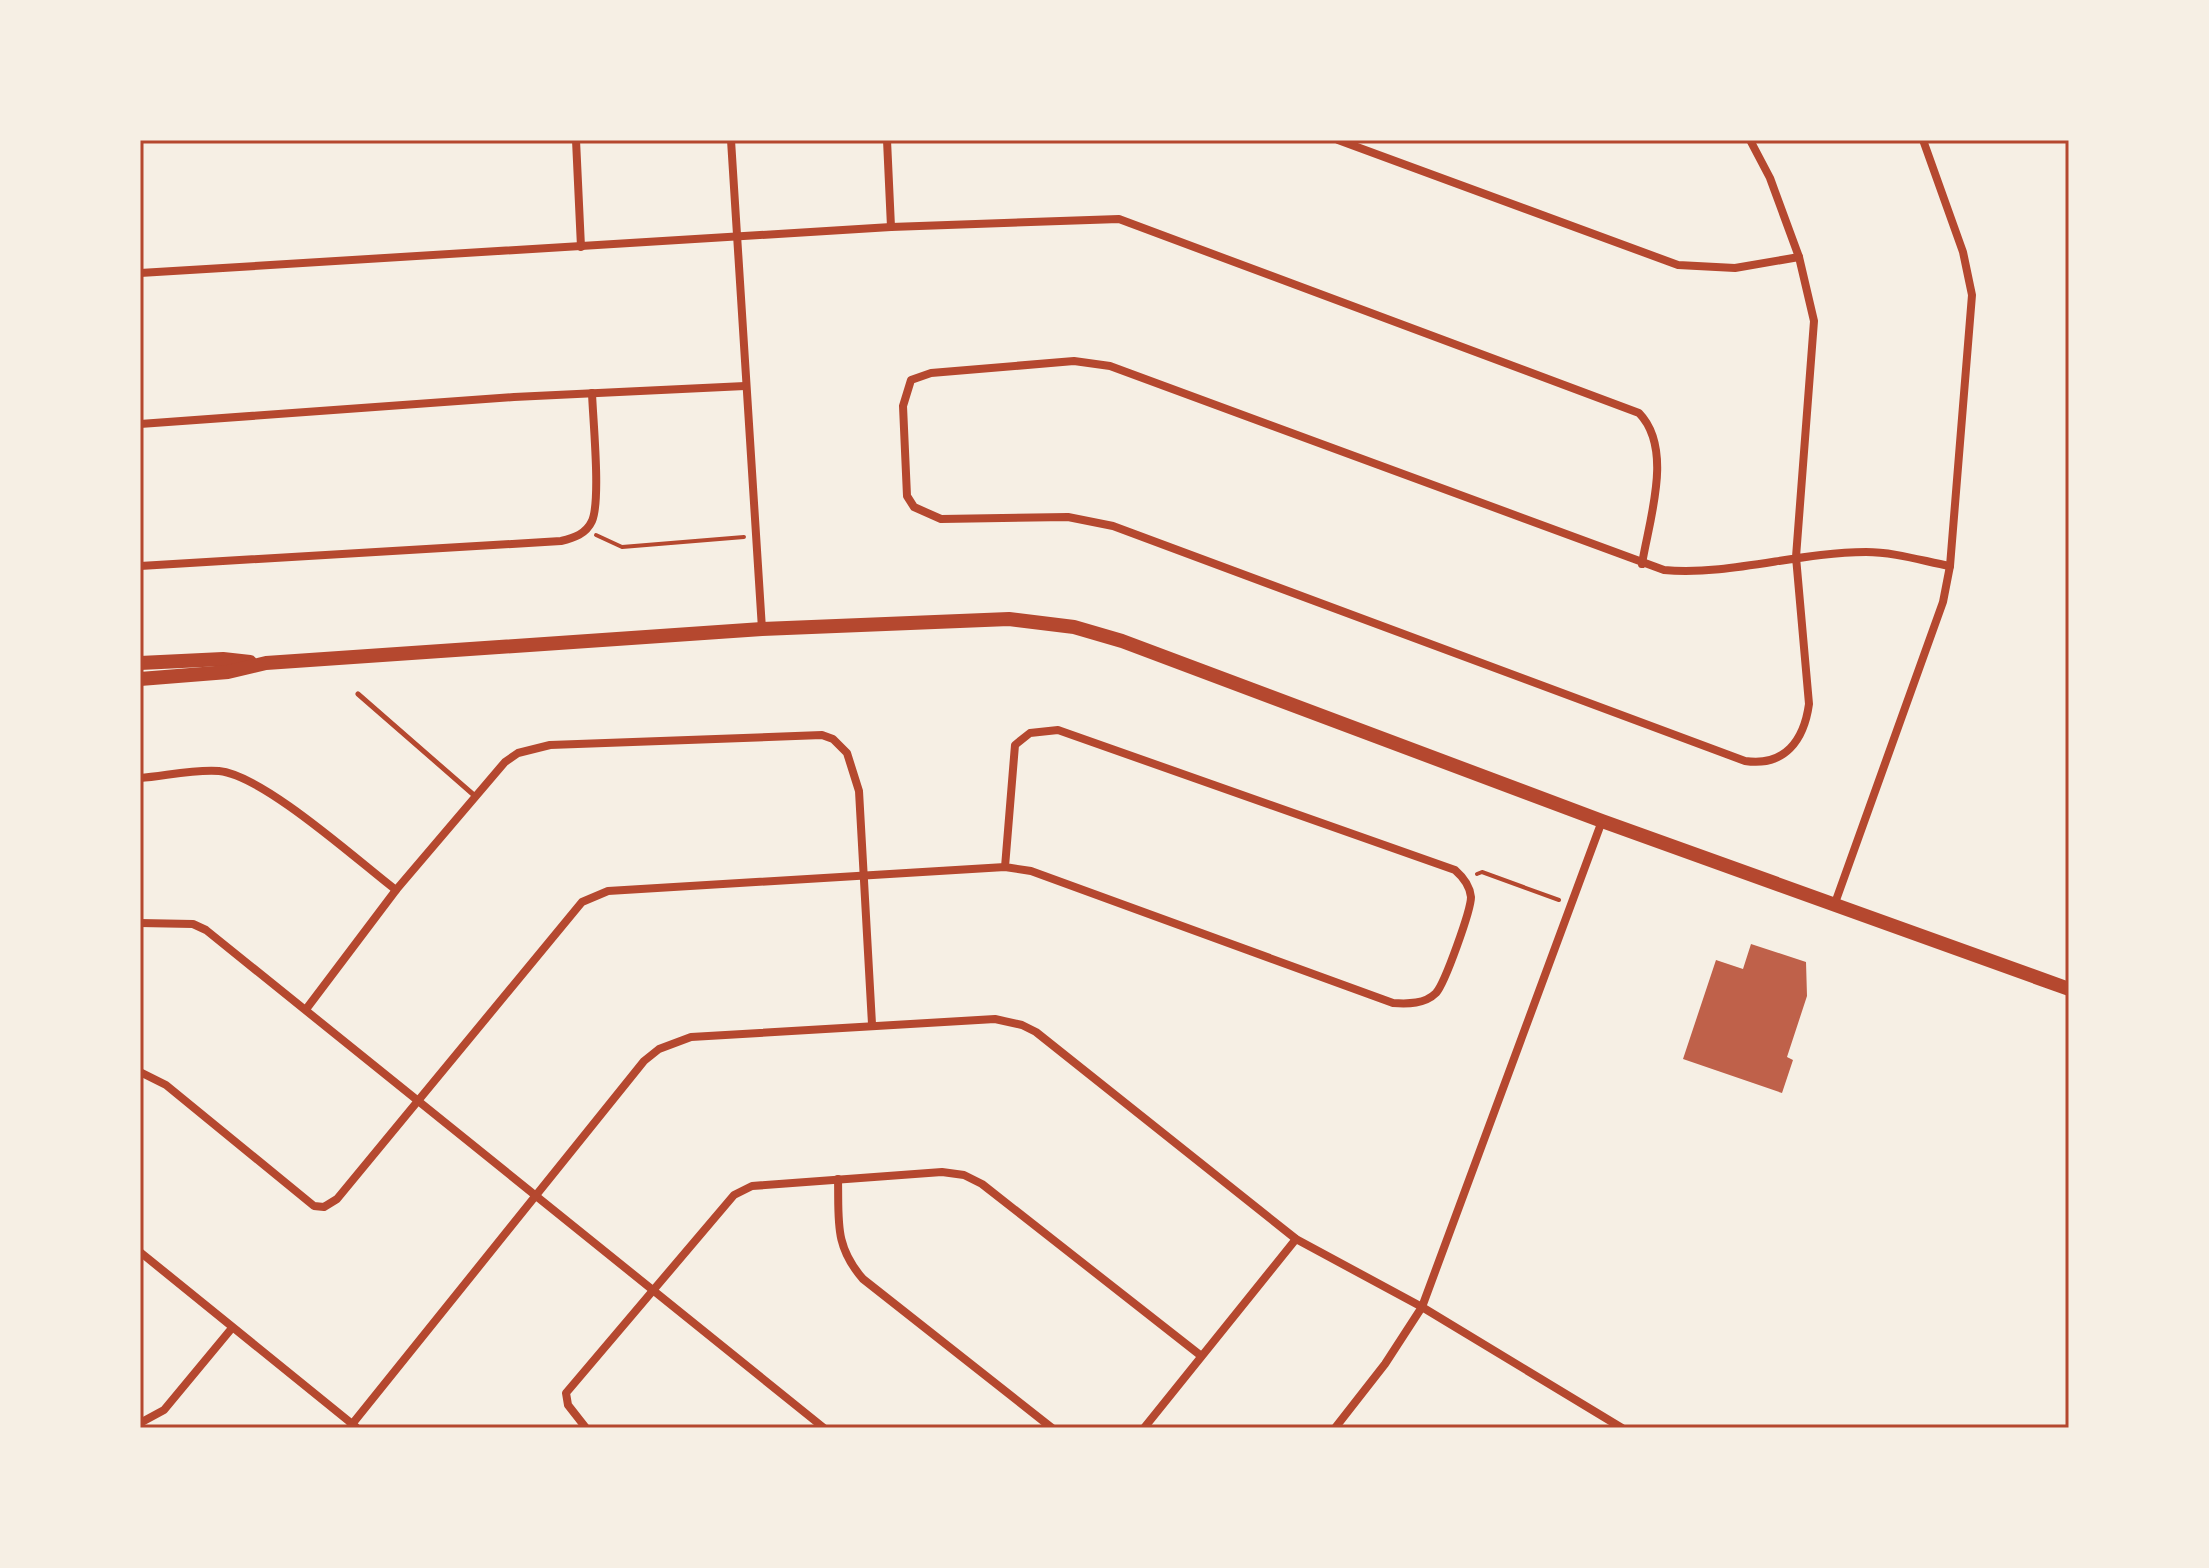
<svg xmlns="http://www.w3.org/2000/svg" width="2209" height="1568" font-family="'Fira Sans Condensed',sans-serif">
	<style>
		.building { fill: #bf614a }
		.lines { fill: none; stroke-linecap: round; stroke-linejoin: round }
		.path { stroke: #b5482f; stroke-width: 4 }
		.service { stroke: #b5482f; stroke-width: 5 }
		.minor { stroke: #b5482f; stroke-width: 8 }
		.tertiary { stroke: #b5482f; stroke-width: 14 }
		.neatline { fill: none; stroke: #b5482f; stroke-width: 3 }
	</style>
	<rect width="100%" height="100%" fill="#f6efe4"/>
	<polygon class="building" points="1751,944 1806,962 1807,996 1787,1057 1793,1060 1782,1093 1683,1059 1716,960 1743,969"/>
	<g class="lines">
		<g class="path">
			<polyline points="596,535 622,547 744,537"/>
			<polyline points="1477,874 1482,872 1559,900"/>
		</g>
		<polyline class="service" points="358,694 475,796"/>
		<g class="minor">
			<polyline points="576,140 581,247"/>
			<polyline points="731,140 762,629"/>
			<polyline points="887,140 891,227"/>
			<polyline points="1338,140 1678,265 1735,268 1799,257"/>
			<path d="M 1750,140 L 1770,178 L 1799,257 L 1814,321 L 1796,557 L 1809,704 C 1804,740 1785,767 1745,761 L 1113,526 L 1068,517 L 941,519 L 914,507 L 907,496 L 903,406 L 911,380 L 931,373 L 1074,361 L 1110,366 L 1664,570 C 1729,576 1799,552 1866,552 C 1894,552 1923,561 1950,566"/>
			<path d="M 140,273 L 891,227 L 1119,219 L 1639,413 C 1674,449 1649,520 1642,564"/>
			<polyline points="140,424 514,397 745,386"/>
			<path d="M 140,566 L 561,541 C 574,538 586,534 592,521 C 601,500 593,421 592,393"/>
			<path d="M 140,778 C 165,776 194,769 219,771 C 263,775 358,861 396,890"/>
			<polyline points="1835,903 1943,602 1950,566 1972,295 1963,252 1923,140"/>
			<polyline points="140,923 193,924 206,930 824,1428"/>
			<polyline points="307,1008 396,890 505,762 518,753 550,745 822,735 833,739 847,753 859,791 872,1024"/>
			<path d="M 140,1072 L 166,1085 L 314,1206 L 324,1207 L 337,1199 L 582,902 L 608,891 L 1005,867 L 1031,871 L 1393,1003 C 1408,1004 1425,1004 1436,993 C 1445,983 1471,910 1471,897 C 1470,886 1463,877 1455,870 L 1058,730 L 1030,733 L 1015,745 L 1005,867"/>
			<path d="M 838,1179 C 839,1221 834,1246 863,1279 L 1052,1428"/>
			<polyline points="140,1252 356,1427"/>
			<polyline points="140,1423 164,1410 232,1328"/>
			<polyline points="349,1428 644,1061 659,1049 691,1037 995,1019 1022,1025 1036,1032 1296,1239 1422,1307 1622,1428"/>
			<polyline points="586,1428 568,1405 566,1393 734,1195 752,1186 942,1172 964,1175 982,1184 1200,1355"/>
			<polyline points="1144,1428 1296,1239"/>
			<polyline points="1335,1428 1385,1364 1422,1307 1602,821"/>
		</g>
		<g class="tertiary">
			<polyline points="140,663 223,659 250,662"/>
			<polyline points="140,679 228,672 266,663 762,629 1009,619 1074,627 1122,641 1602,821 2069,989"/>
		</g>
	</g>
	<rect width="2209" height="1568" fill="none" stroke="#f6efe4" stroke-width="284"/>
	<rect x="142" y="142" width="1925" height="1284" class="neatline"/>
</svg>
